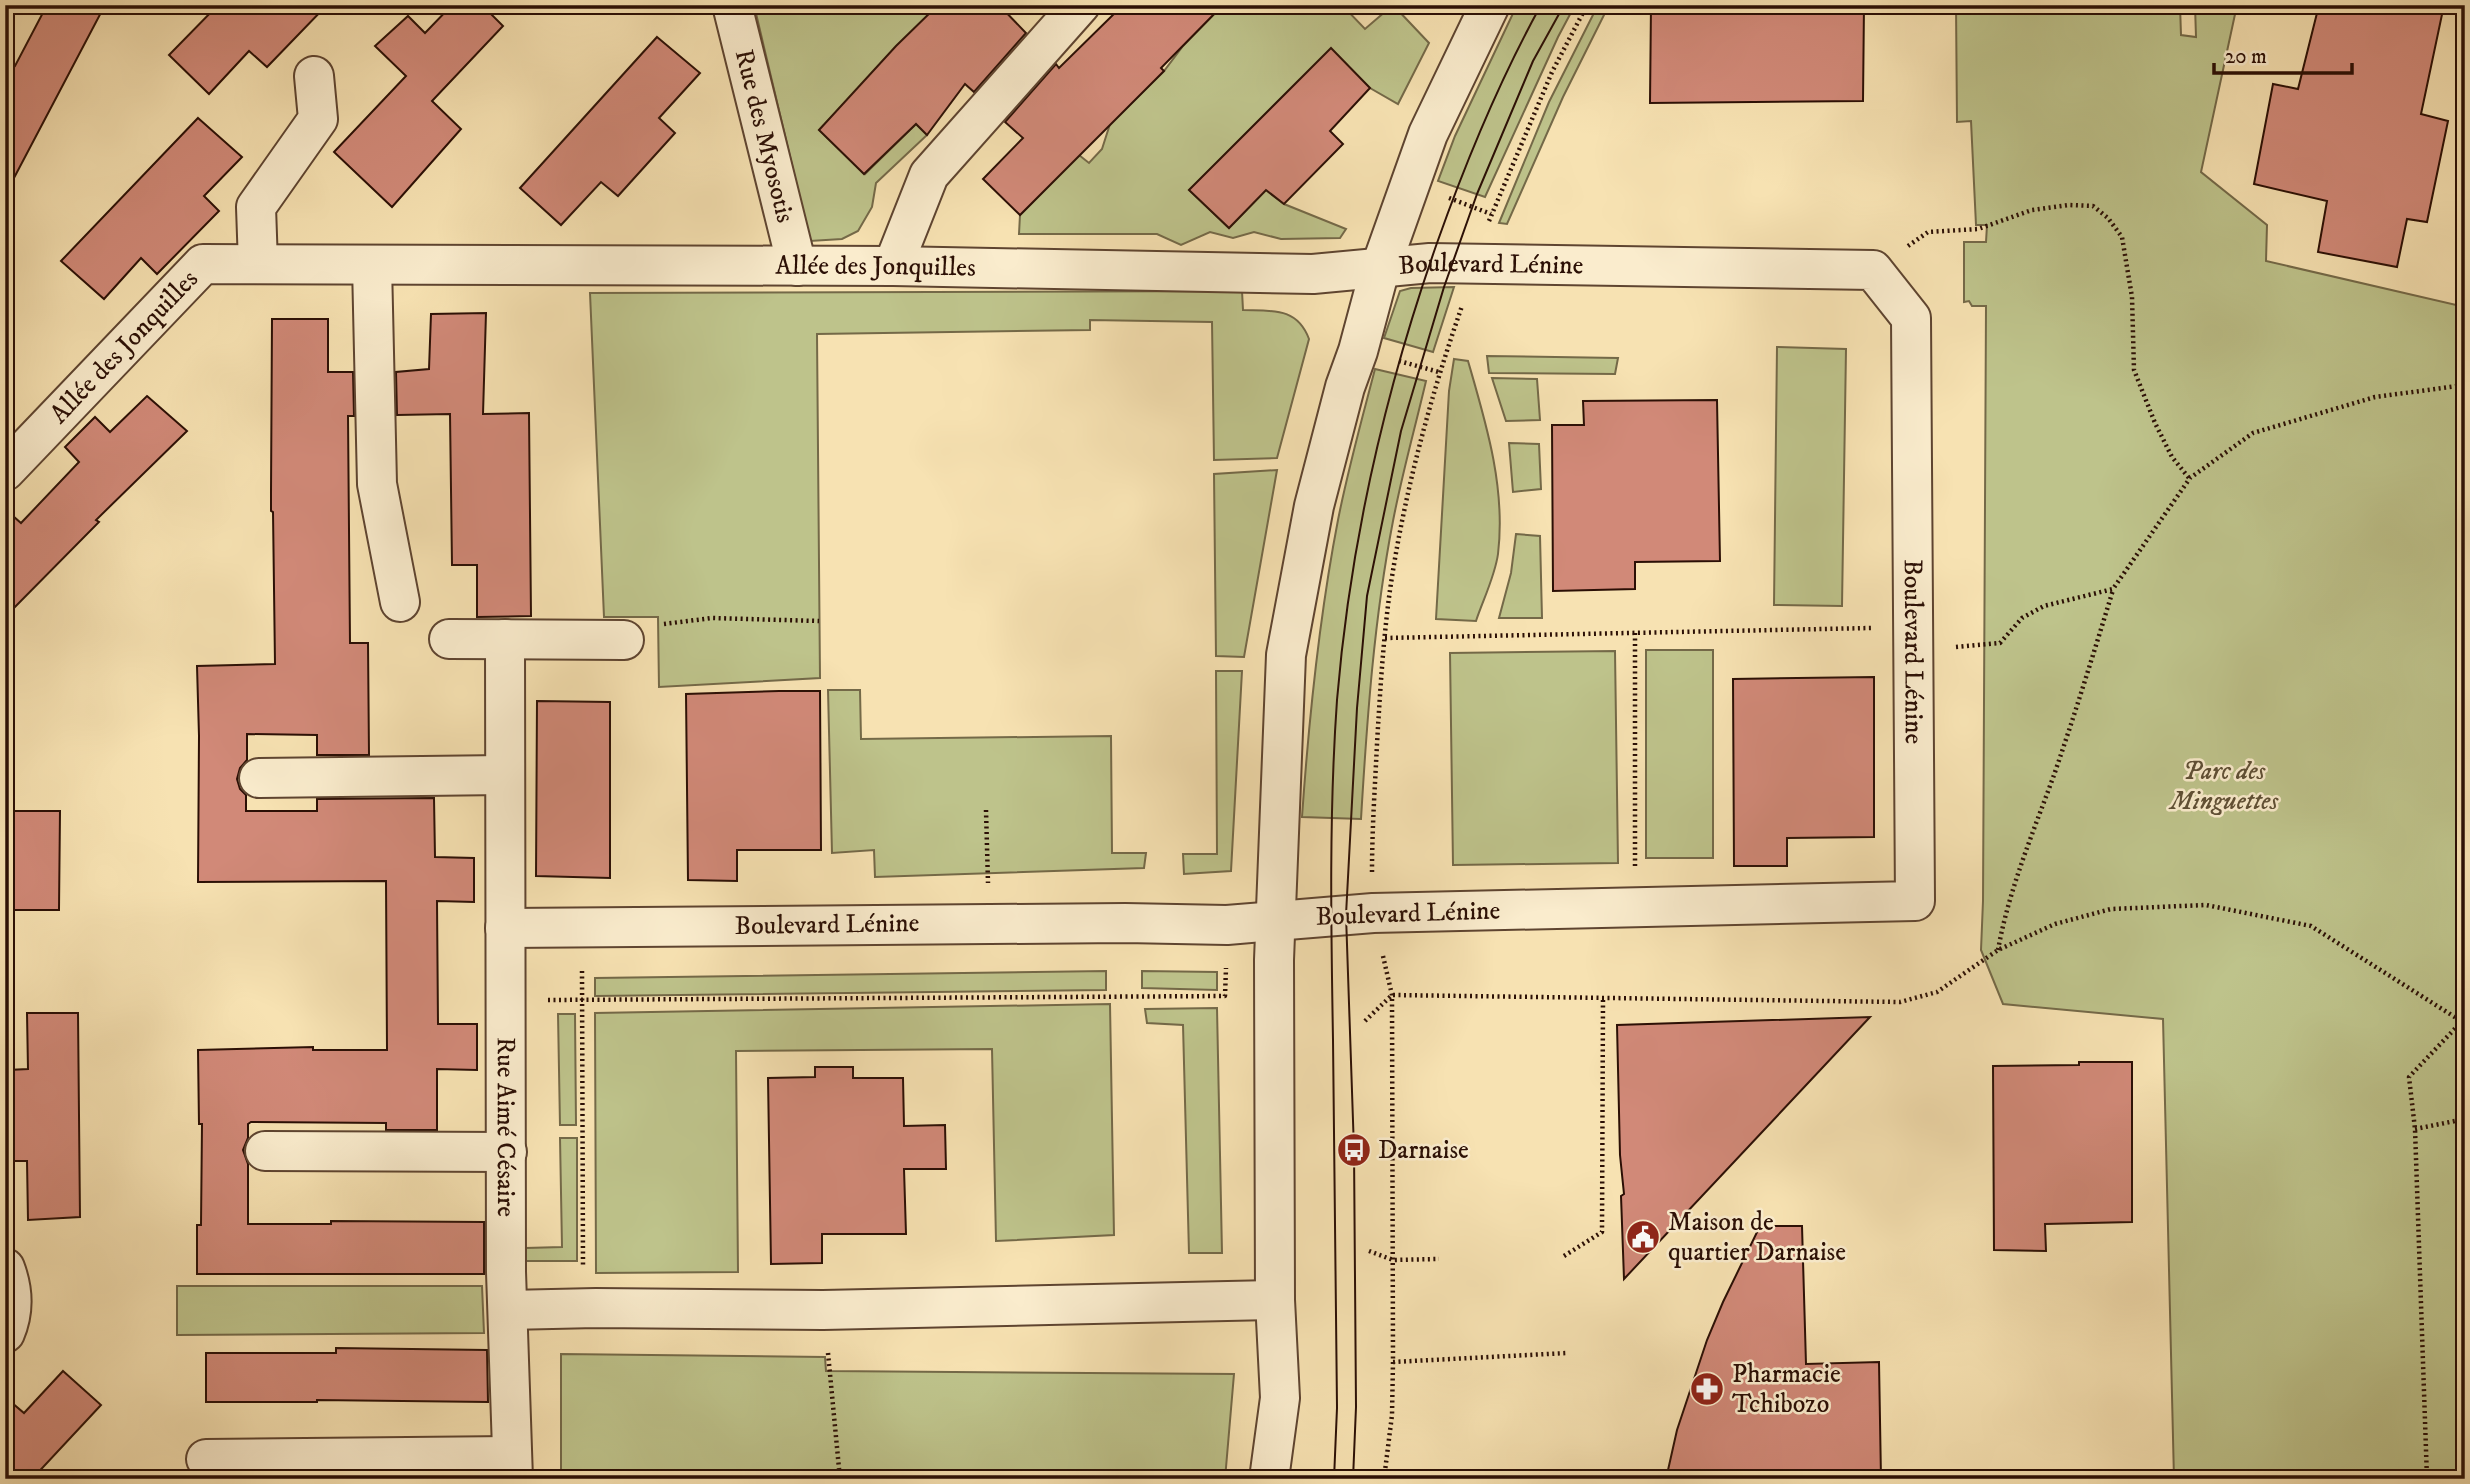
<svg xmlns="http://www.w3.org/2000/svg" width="2470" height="1484" font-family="'IM FELL DW Pica',serif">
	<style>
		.green { fill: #bec38b; stroke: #746948; stroke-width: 2 }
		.building { fill: #d18978; stroke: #2b0f05; stroke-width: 2 }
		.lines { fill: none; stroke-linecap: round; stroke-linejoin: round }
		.minor-casing { stroke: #5e4430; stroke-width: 42 }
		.path { stroke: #2b0f05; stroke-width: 4.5; stroke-dasharray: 2 3.5; stroke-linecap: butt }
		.minor { stroke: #faeccd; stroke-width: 38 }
		.tram { stroke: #2b0f05; stroke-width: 2 }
		.labels { text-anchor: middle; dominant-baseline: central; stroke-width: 5; stroke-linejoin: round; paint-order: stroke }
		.street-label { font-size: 26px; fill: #2b0f05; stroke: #faeccd }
		.park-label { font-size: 26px; font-style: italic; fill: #5e4e34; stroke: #faeccd }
		.poi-label { font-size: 26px; fill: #2b0f05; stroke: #faeccd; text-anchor: start }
	</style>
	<rect width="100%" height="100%" fill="#f7e2b2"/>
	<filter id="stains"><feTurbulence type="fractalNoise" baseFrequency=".00286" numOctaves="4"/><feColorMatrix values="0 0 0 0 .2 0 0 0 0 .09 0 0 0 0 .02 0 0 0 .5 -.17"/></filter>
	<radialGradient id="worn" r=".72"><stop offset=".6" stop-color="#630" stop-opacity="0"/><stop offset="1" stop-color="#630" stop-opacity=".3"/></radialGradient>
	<g class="green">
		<polygon points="754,5 938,5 819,130 865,174 916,124 927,135 876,183 872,207 858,231 842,239 810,241"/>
		<polygon points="1223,5 1342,5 1365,29 1393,5 1429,43 1398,104 1370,88 1331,49 1189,190 1229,228 1266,190 1284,204 1346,229 1340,238 1281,239 1254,232 1233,238 1210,232 1181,245 1157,234 1019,234 1020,215 1079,155 1089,163 1102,149 1110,124 1164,71 1183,46"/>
		<polygon points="1517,5 1575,5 1558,37 1485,197 1438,181 1455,136"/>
		<polygon points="1598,5 1609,5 1563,97 1507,224 1499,223 1549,102"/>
		<polygon points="1956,5 2180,5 2181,35 2196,37 2195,5 2237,5 2201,172 2267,225 2266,261 2465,307 2465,1479 2174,1479 2163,1019 2003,1004 1981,950 1983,901 1986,306 1972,306 1969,301 1964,302 1964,242 1986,242 1987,225 1976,225 1971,121 1957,122"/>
		<polygon points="1454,287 1433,352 1384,338 1400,291 1411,288"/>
		<path d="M 1242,291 L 1243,310 C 1272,311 1297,307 1309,339 L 1277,458 L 1214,460 L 1212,322 L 1090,320 L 1090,330 L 817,334 L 820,678 L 659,687 L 658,617 L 604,617 L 590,293 Z"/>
		<polygon points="1777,347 1846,349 1842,606 1774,605"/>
		<polygon points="1487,356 1618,358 1615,374 1489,373"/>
		<path d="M 1454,359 L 1468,361 C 1486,423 1506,488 1498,554 C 1495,576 1483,600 1476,621 L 1436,619 L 1449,391 Z"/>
		<path d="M 1375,369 L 1426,381 C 1415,428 1402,474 1393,521 C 1374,619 1367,719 1361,819 L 1302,817 C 1309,717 1319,618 1338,520 C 1348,469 1362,419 1375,369 Z"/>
		<polygon points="1492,378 1537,379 1540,420 1506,421"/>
		<polygon points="1509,443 1539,444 1541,489 1513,492"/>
		<polygon points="1277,470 1244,657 1216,656 1214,474"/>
		<polygon points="1516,534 1540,536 1542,618 1499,618 1511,573"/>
		<rect x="1646" y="650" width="67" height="208"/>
		<polygon points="1615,651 1618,863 1453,865 1450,653"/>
		<polygon points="1216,671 1242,671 1231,871 1184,874 1183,854 1217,854"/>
		<polygon points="828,690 860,690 861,739 1111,736 1112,853 1146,853 1144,868 875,877 874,850 832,853"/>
		<polygon points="1106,971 1106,990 595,996 595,978"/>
		<polygon points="1142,971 1217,972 1217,990 1142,988"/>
		<polygon points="1110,1004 1114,1235 996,1241 992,1049 736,1051 738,1272 596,1273 595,1013"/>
		<polygon points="1217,1008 1222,1253 1189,1253 1183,1025 1147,1023 1145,1009"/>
		<polygon points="558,1014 575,1014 576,1125 560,1125"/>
		<polygon points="560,1138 577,1138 577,1261 526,1261 526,1248 562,1247"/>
		<polygon points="177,1286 482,1286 484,1333 177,1335"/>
		<polygon points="561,1354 825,1357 826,1371 1234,1374 1225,1479 561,1479"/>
		<polygon points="498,1474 498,1479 186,1479 186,1476"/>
	</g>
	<g class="building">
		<polygon points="47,5 105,5 5,195 5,61 15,66"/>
		<polygon points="218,5 327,5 267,67 249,51 209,94 169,55"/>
		<polygon points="452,5 482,5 503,26 432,101 461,129 392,207 334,152 406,76 375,46 408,16 425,33"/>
		<polygon points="938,5 999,5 1026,33 974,92 965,84 927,135 916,124 864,174 819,130 896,46"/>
		<polygon points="1123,5 1223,5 1161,68 1164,71 1020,215 983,179 1023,138 1005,122 1056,64 1059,68"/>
		<polygon points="1651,5 1864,5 1863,101 1650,103"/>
		<polygon points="2319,5 2444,5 2421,114 2448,121 2427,222 2407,219 2397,267 2318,252 2327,201 2254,184 2273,84 2298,89"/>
		<polygon points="657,37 700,73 659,118 675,133 618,196 601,182 561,225 520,188"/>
		<polygon points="1331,48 1370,88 1330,131 1343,144 1284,204 1266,190 1229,228 1189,190"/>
		<polygon points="198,118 242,157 204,196 219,211 157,274 141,258 104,299 61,261"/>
		<polygon points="486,313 483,414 529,413 531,616 477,617 477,565 452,565 450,414 397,415 396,372 429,369 431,314"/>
		<polygon points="272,319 328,319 328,372 353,372 354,416 348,416 350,643 368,643 369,755 317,755 317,735 247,734 247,760 240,768 237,779 240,789 246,795 246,811 317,811 317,799 434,798 435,857 474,858 474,902 437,901 438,1024 477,1024 477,1070 437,1069 437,1130 386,1130 386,1123 251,1122 248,1124 248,1138 243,1150 248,1164 248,1224 331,1224 331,1221 484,1222 484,1274 197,1274 197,1225 201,1225 202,1124 199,1124 198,1050 313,1047 313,1050 387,1050 386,881 198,882 199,736 197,666 275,664 273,512 271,511 271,493"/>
		<polygon points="147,396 187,431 96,520 99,522 5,617 5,509 21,523 79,462 65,447 95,417 110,432"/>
		<polygon points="1717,400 1720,561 1635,562 1635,589 1553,591 1552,425 1584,425 1583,401"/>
		<polygon points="1874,677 1874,837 1787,838 1787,866 1734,866 1733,679"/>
		<polygon points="779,691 820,691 821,850 737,850 737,881 688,880 686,694"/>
		<polygon points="537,701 610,702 610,878 536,876"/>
		<polygon points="5,811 60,811 59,910 5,910"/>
		<polygon points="27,1013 78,1013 80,1217 28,1220 27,1161 7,1161 8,1070 28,1069"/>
		<polygon points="1870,1017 1764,1130 1624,1279 1621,1196 1624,1194 1620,1155 1617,1025"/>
		<polygon points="2079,1062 2132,1062 2132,1222 2045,1224 2046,1251 1994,1250 1993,1066 2079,1065"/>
		<polygon points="815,1067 853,1067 853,1078 903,1078 904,1126 945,1125 946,1169 904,1169 906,1234 822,1234 822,1263 771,1264 768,1078 815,1077"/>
		<polygon points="1760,1226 1802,1226 1806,1364 1879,1362 1881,1479 1666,1479 1677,1430 1707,1340 1723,1302"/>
		<polygon points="336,1348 487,1350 488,1402 317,1400 317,1402 206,1402 206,1353 336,1353"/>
		<polygon points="63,1371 101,1405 32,1479 5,1479 5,1397 24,1413"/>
	</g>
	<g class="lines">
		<g class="minor-casing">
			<g id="minor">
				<path id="s1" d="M 732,5 L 797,266"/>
				<polyline points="258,264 256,207 318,119 314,76"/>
				<polyline points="372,265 377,484 400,602"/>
				<polyline points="893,266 929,175 1080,5"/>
				<path id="s2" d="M 5,471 L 203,264 L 893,266 L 1313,274 L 1430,263 L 1873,270 L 1911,318 L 1915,901 L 1373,913 L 1227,925 L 1125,923 L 505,928"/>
				<polyline points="449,639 624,640"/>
				<path id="s3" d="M 505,639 L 506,1272 L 513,1479"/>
				<polyline points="259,778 504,775"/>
				<polyline points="265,1151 507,1152"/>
				<path d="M 5,1268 C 13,1289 14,1312 5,1333"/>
				<polyline points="508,1310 596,1308 823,1310 1275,1300"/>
				<polyline points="206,1459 512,1456"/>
				<polyline points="1269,1479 1280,1398 1275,1300 1274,960 1286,655 1314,506 1345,387 1358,351 1380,269 1428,134 1490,5"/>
			</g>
		</g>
		<g class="path">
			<polyline points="1449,198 1491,214"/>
			<polyline points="1489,221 1552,72 1587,5"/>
			<polyline points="1908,246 1928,232 1978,229 2032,210 2069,205 2093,206 2108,218 2122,237 2132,297 2134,370 2155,423 2172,457 2189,478"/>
			<polyline points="1399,361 1439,372"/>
			<polyline points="664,624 712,618 819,621"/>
			<polyline points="1635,633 1635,866"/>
			<polyline points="1385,638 1871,628"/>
			<polyline points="1956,647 2000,643 2022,618 2044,606 2113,589 2190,478 2253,433 2375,397 2465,385"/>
			<polyline points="986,810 988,883"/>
			<path d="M 1372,872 C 1372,829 1375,786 1377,744 C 1380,693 1383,641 1390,590 C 1404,494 1430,398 1462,306"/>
			<path d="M 1998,950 C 2009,889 2033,833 2054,775 C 2075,714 2094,652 2113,590"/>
			<polyline points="1383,956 1392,995 1393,1362 1392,1415 1384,1479"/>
			<polyline points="582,971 583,1267"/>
			<polyline points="548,1000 1225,996 1226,968"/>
			<polyline points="1365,1021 1392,995 1900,1002 1937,992 1998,950 2055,924 2111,909 2206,905 2311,926 2461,1021"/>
			<polyline points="2415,1129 2465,1119"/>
			<polyline points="1369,1251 1393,1260 1439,1259"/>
			<polyline points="1564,1256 1602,1232 1603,998"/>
			<polyline points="828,1353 840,1479"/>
			<polyline points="1393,1362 1567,1353"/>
			<polyline points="2427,1479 2415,1129 2409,1077 2465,1018"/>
		</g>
		<use href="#minor" class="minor"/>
		<g class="tram">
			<path d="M 1334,1479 L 1337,1408 C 1336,1285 1334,1162 1333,1040 C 1331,926 1329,813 1337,700 C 1350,544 1385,391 1437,243 C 1466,161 1499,81 1541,5"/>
			<polyline points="1353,1479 1356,1407 1354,1150 1346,915 1357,708 1367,596 1401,431 1444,287 1477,194 1533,61 1564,5"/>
		</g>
	</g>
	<defs>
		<g id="bus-disc" transform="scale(1.75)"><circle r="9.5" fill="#8f2418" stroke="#faeccd"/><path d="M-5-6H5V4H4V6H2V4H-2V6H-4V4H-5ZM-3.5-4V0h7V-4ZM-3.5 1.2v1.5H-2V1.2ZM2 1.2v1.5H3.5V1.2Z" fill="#fff"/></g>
		<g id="civic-disc" transform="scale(1.75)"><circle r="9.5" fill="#8f2418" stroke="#faeccd"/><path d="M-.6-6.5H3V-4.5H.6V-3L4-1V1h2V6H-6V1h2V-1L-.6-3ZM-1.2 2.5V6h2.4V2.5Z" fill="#fff"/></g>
		<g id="pharmacy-disc" transform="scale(1.75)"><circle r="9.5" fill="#8f2418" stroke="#faeccd"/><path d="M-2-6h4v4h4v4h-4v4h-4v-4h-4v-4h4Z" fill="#fff"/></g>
	</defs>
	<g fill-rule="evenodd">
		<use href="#bus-disc" x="1354" y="1150"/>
		<use href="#civic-disc" x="1643" y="1237"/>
		<use href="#pharmacy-disc" x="1707" y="1389"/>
	</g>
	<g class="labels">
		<g class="street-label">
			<text stroke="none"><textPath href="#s1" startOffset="135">Rue des Myosotis</textPath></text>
			<text stroke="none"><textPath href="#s2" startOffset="959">Allée des Jonquilles</textPath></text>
			<text stroke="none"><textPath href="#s2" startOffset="1575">Boulevard Lénine</textPath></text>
			<text stroke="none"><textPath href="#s2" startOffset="172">Allée des Jonquilles</textPath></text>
			<text stroke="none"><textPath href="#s2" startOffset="2352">Boulevard Lénine</textPath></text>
			<text transform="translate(1408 914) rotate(-2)">Boulevard Lénine</text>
			<text transform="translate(827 925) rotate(-1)">Boulevard Lénine</text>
			<text stroke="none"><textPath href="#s3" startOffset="488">Rue Aimé Césaire</textPath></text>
		</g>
		<g class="park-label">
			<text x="2224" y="771">Parc des<tspan x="2224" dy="30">Minguettes</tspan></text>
		</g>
		<g class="poi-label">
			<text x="1378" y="1150">Darnaise</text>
			<text x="1668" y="1222">Maison de<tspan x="1668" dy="30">quartier Darnaise</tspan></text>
			<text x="1732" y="1374">Pharmacie<tspan x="1732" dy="30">Tchibozo</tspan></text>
		</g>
	</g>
	<rect width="2470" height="1484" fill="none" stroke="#f7e2b2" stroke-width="28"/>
	<rect x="7" y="7" width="2456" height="1470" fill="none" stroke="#2b0f05" stroke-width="3.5"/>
	<rect x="14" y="14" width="2442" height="1456" fill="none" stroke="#2b0f05" stroke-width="2"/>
	<path d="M2214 63v10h138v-10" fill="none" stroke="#2b0f05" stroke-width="3.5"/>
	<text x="2225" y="63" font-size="21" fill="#2b0f05" stroke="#faeccd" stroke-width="5" paint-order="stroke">20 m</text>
	<rect width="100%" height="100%" filter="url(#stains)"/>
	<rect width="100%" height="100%" fill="url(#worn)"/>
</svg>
